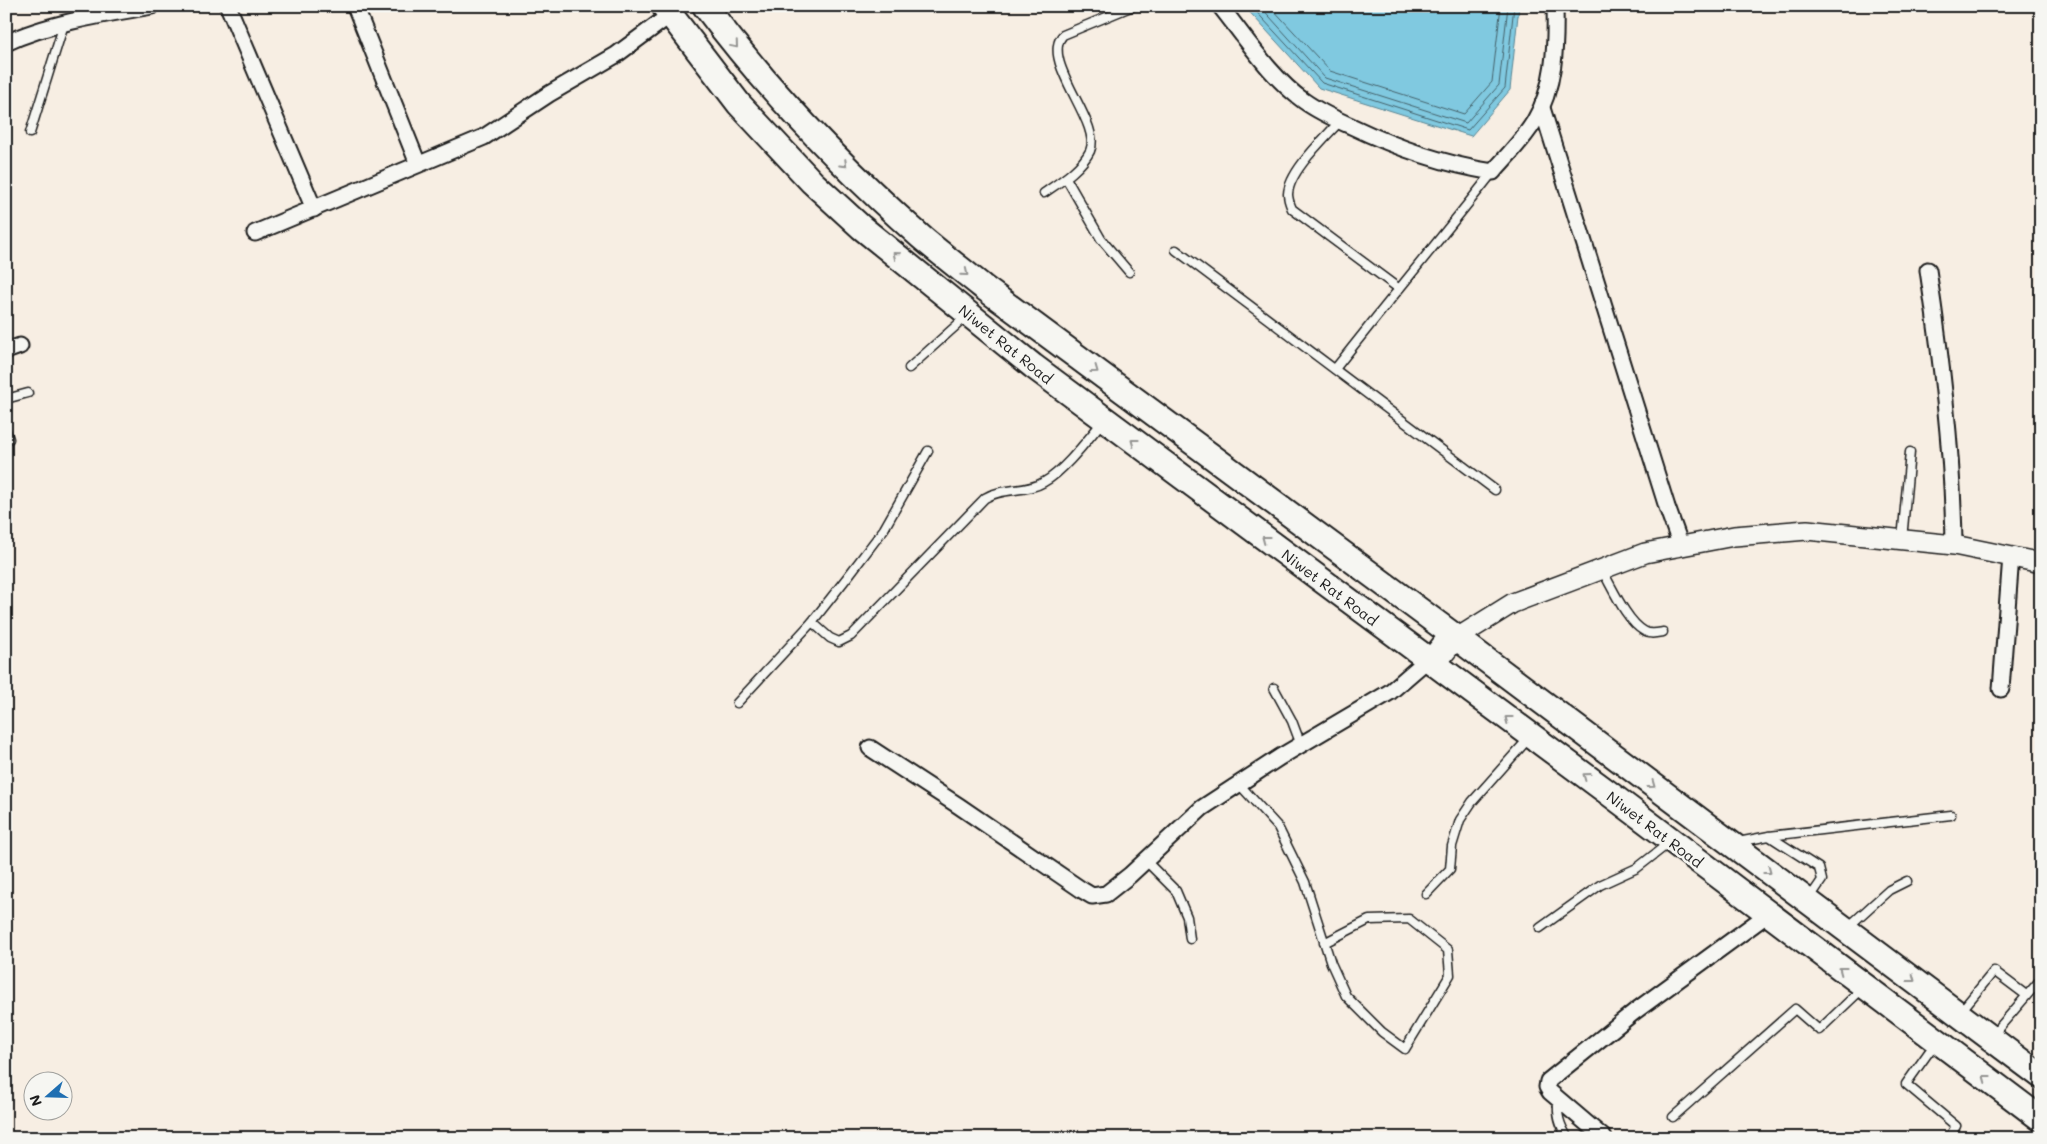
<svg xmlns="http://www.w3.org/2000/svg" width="2047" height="1144" font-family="Mali,sans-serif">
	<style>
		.water { fill: #80c9e0; stroke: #588492 }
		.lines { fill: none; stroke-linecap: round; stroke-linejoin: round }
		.shore { stroke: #44616a; stroke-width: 1 }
		.service-casing { stroke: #1c1c1c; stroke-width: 11 }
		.minor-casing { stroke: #1c1c1c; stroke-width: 19 }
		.tertiary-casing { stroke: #1c1c1c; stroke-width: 22 }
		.primary-casing { stroke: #1c1c1c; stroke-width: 28 }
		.service { stroke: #f6f6f2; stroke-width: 8 }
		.minor { stroke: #f6f6f2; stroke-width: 15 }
		.tertiary { stroke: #f6f6f2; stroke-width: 19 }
		.primary { stroke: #f6f6f2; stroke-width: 24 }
		.oneway { stroke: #949492 }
		.labels { text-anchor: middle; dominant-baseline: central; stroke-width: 5; stroke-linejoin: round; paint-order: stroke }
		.street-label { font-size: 15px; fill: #1c1c1c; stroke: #f6f6f2 }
	</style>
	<rect width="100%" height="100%" fill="#f7eee3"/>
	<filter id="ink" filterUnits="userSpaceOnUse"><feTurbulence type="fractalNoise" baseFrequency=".02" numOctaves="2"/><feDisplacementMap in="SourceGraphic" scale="10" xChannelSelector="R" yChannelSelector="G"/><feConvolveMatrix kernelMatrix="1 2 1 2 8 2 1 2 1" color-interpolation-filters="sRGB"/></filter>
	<g filter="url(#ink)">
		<polygon class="water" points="1244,6 1519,6 1510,90 1471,136 1319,88"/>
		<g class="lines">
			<g class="shore">
				<polyline points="1251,6 1322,83 1468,130 1505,88 1514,6"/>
				<polyline points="1260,6 1325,78 1466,123 1499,85 1508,6"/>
				<polyline points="1270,6 1330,71 1464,114 1492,82 1501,6"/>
			</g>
			<g class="service-casing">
				<g id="service">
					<path d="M 1340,121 C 1325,138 1289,171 1288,194 C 1288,200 1290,204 1292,209 L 1398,288"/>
					<polyline points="30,133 64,24"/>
					<polyline points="1066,178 1101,239 1129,272"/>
					<path d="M 1044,193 C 1060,182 1081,169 1090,151 C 1103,124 1039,60 1063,35 L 1133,6"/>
					<polyline points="1176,250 1495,490"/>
					<polyline points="909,368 967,316"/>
					<path d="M 1335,369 C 1387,303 1441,238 1493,172"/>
					<polyline points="6,399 28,393"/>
					<polyline points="6,431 9,439"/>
					<polyline points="1902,540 1910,452"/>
					<path d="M 1602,570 C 1612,587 1627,622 1644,631 C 1650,635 1657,633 1663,632"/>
					<path d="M 812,622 L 830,638 L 839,642 L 851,636 L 985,498 C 1003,487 1026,493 1044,482 C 1064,471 1088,439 1103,421"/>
					<polyline points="1274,688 1292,721 1301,745"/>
					<polyline points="737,703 812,622 849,575 884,529 928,451"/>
					<polyline points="1239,784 1278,827 1305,882 1331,963 1346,996 1382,1032 1405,1049 1450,975 1448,950 1409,919 1369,920 1324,943"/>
					<polyline points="1769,836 1819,868 1822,880 1809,899"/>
					<polyline points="1738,842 1769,836 1951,815"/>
					<polyline points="1145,860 1176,891 1187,917 1190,939"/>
					<polyline points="1426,894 1450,869 1452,846 1460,820 1472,802 1529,738"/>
					<polyline points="1540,928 1600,885 1637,868 1669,843"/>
					<polyline points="1847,928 1889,890 1907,881"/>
					<polyline points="1961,1011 1994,971 2026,995"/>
					<polyline points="1991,1037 2041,979"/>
					<polyline points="1936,1042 1906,1084 1956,1126 1949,1138"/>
					<path d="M 1558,1099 C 1557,1115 1559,1124 1568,1138"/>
					<polyline points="1673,1117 1795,1009 1819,1030 1863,988"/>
				</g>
			</g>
			<g class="minor-casing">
				<g id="minor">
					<polyline points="228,6 314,209"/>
					<polyline points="355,6 418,164"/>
					<path d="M 1220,6 C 1245,37 1271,78 1304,101 C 1318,111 1335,119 1351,126 C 1397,148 1442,164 1493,172 C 1507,156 1523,140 1534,122 C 1555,87 1556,46 1555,6"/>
					<path d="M 6,43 C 48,23 106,14 152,6"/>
					<polyline points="1542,108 1667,507 1681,546"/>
					<polyline points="255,233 484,137 549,94 616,55 670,15"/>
					<path d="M 1928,270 C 1942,362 1953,453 1954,545"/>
					<polyline points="6,351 20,346"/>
					<polyline points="2001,689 2011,556"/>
					<polyline points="870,748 959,806 1082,890 1092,896 1106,894 1130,875 1202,808 1280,757 1390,692 1427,660 1449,632"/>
					<polyline points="1604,1138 1550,1092 1547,1087 1548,1081 1634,1012 1768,914"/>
				</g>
			</g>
			<g class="tertiary-casing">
				<polyline id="tertiary" points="1435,665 1457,638 1513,603 1645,553 1734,536 1807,530 1954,545 2041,563"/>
			</g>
			<g class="primary-casing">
				<g id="primary">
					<polyline points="664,6 739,104 812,182 861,227 1033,366 1610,794 2041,1119"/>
					<path d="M 705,6 C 768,90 842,167 921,237 C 941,254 962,270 983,287 L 1449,632 L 2041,1076"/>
				</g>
			</g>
			<use href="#service" class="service"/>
			<use href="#minor" class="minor"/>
			<use href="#tertiary" class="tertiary"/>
			<use href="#primary" class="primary"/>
		</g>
		<defs><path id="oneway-chevron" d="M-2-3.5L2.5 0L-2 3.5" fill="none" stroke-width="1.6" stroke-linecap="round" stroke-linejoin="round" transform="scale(1.25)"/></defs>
		<g class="oneway">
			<use href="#oneway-chevron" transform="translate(735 45) rotate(50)"/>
			<use href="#oneway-chevron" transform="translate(844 164) rotate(44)"/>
			<use href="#oneway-chevron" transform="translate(896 255) rotate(-141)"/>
			<use href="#oneway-chevron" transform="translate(965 273) rotate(39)"/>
			<use href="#oneway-chevron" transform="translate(1095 370) rotate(36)"/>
			<use href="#oneway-chevron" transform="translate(1134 442) rotate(-143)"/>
			<use href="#oneway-chevron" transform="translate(1265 539) rotate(-143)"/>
			<use href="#oneway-chevron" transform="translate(1508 719) rotate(-143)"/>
			<use href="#oneway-chevron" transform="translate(1586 776) rotate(-144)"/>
			<use href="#oneway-chevron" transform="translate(1652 785) rotate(36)"/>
			<use href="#oneway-chevron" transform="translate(1768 871) rotate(37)"/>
			<use href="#oneway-chevron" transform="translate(1842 970) rotate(-143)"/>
			<use href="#oneway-chevron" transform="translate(1912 979) rotate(37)"/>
			<use href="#oneway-chevron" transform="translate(1986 1078) rotate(-143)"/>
		</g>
	</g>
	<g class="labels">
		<g class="street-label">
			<text transform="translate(1006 344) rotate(39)">Niwet Rat Road</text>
			<text transform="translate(1330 587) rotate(37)">Niwet Rat Road</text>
			<text transform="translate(1655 829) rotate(37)">Niwet Rat Road</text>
		</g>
	</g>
	<rect width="2047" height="1144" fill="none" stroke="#f6f6f2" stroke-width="25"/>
	<rect x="12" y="12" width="2022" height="1119" fill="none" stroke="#1c1c1c" stroke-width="2" filter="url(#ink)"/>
	<g transform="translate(48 1096) rotate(250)"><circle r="24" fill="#f6f6f2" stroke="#9f9f9c"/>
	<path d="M0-4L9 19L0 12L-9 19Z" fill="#1f6fb2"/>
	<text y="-8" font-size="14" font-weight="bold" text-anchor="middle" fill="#1c1c1c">N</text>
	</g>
</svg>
